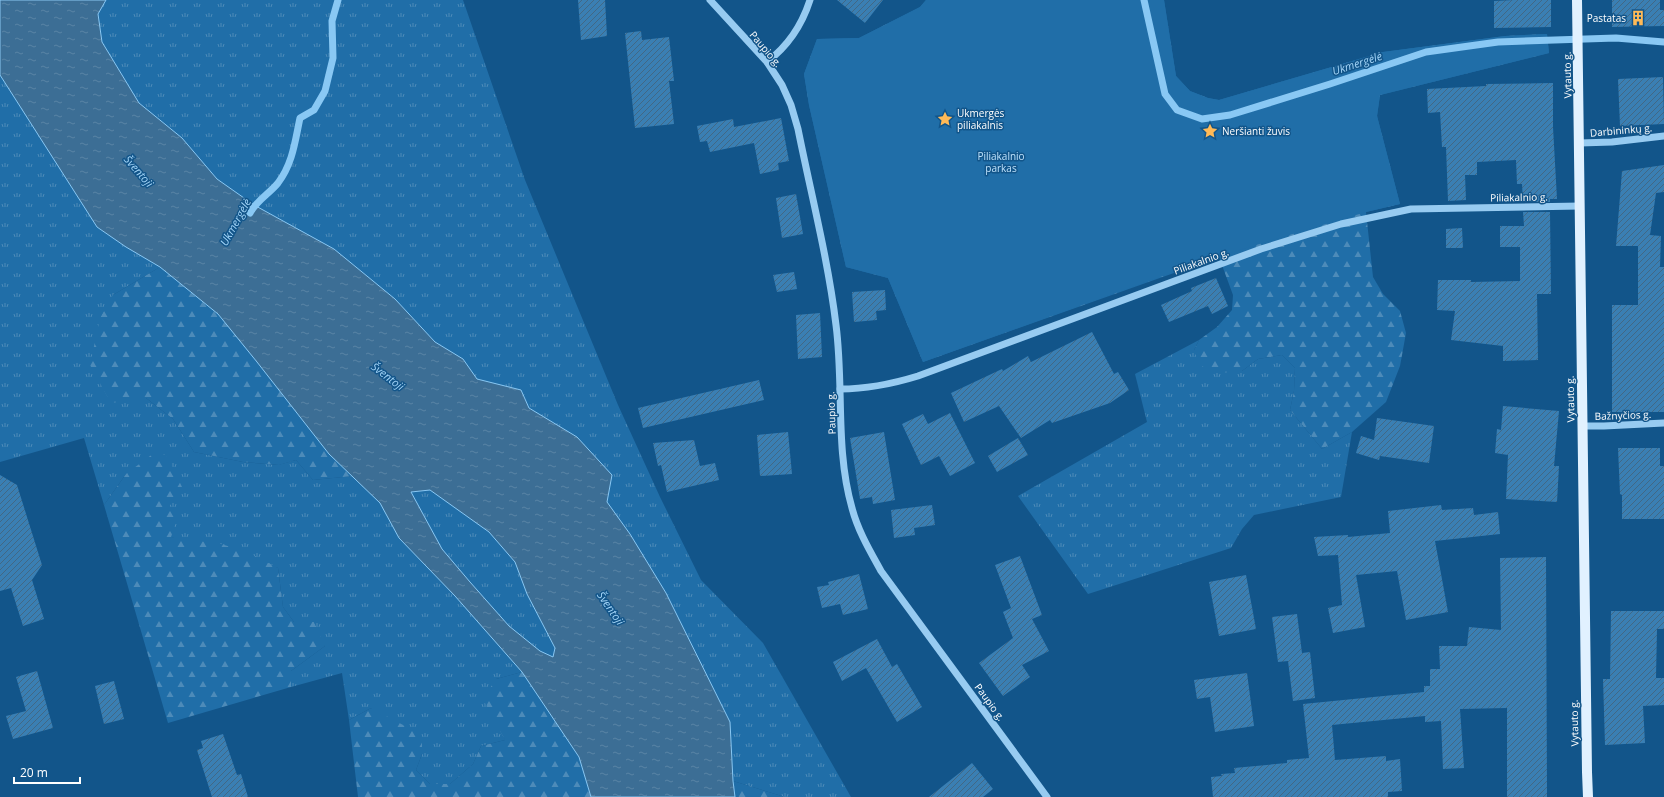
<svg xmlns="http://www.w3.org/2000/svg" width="1664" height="797" font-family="'Open Sans',sans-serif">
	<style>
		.grass { fill: url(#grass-tufts) }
		.forest { fill: url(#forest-firs) }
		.green { fill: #206ea8 }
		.water { fill: url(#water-ripples); stroke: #89c8f4; fill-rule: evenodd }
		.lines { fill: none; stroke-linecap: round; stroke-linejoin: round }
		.stream { stroke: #89c8f4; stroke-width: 7 }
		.building { fill: url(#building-hatch) }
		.minor { stroke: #97cbf1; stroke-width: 7 }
		.major { stroke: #e1f1ff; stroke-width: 10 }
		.labels { text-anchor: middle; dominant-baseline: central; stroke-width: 3; stroke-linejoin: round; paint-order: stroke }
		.poi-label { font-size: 10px; fill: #fff; stroke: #12558a; text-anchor: start }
		.street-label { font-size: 10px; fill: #fff; stroke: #12558a }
		.park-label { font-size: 10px; fill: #bee2fc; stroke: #12558a }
		.water-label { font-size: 11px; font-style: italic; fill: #a3d5f8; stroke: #12558a }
	</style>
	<defs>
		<pattern id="grass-tufts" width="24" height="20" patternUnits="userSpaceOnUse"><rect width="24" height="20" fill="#206ea8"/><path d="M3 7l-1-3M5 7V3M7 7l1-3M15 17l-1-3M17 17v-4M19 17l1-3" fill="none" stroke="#4d8bb9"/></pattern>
		<pattern id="forest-firs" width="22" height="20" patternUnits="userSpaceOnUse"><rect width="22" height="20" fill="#206ea8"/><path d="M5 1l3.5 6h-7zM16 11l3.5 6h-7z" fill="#4d8bb9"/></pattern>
		<pattern id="water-ripples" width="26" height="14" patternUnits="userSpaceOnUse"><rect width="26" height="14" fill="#3c6e95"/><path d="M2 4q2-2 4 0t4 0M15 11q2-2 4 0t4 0" fill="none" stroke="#5984a5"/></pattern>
		<pattern id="building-hatch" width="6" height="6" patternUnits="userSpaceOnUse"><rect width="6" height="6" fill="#3a7fb3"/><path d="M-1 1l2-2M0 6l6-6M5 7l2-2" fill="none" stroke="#426885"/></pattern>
	</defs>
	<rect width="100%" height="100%" fill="#12558a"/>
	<g class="grass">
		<polygon points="106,0 463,0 525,180 618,405 660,497 701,580 763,643 851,797 785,797 733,781 730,722 666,593 630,534 607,502 577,437 529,408 521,390 477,379 463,359 435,342 395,299 334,249 254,205 217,179 182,138 139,103 102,42 98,14"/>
		<polygon points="0,75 97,227 126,247 160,267 113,295 146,398 173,419 194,452 243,462 278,465 296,460 313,480 353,476 380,503 399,538 455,596 522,672 496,679 505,740 481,746 473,764 450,784 430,784 416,770 422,754 371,708 349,720 342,673 291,687 291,671 325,646 294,622 283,607 278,568 171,537 126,474 104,505 84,438 0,462"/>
		<polygon points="1199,340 1194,350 1242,371 1258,359 1282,355 1295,368 1294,391 1290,410 1322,449 1352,432 1341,497 1254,515 1242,529 1231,548 1088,594 1018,496 1147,422 1135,374"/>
		<polygon points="430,489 489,532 515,562 527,594 555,648 553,658 540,651 509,626 470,582 442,549 411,492"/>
	</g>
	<g class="forest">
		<polygon points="926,0 1164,0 1176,76 1190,91 1208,98 1219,100 1383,52 1505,36 1547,34 1549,53 1380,95 1377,116 1400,204 1366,212 1373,277 1383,294 1400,311 1406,333 1400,366 1386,402 1352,432 1322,449 1290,410 1294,391 1295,368 1282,355 1258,359 1242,371 1219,373 1199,365 1194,350 1199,340 1217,327 1232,310 1233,295 1219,257 923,362 888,278 846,267 809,105 804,74 817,39 859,38 920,7"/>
		<polygon points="160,267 218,314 257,362 329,454 353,476 313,480 296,460 279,465 243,462 194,452 173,419 146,398 111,403 90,365 100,318 113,295"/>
		<polygon points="158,450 168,458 182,487 169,507 177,519 171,537 221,544 247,552 278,568 283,607 294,622 314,622 325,646 291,671 291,687 168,723 104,505 126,474"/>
		<polygon points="522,672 579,757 591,797 358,797 349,720 371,708 422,735 422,754 416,770 430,784 450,784 473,764 481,746 505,740 483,699 496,679"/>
		<polygon points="733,781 785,797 735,797"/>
	</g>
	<polygon class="green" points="926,0 1164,0 1176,76 1190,91 1208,98 1219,100 1383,52 1505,36 1547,34 1549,53 1380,95 1377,116 1400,204 1366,212 1219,256 923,362 888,278 846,267 809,105 804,74 817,39 859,38 920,7"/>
	<path class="water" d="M 0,0 L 106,0 L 98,14 L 102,42 L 139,103 L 182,138 L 217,179 L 254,205 L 334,249 L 395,299 L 435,342 L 463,359 L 477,379 L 521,390 L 529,408 L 577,437 L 612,475 L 607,502 L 630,534 L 666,593 L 730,722 L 733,781 L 735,797 L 591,797 L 579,757 L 522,672 L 455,596 L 399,538 L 380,503 L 329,454 L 257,362 L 218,314 L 160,267 L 126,247 L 97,227 L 0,75 ZM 430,490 L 489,532 L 515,562 L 527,594 L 555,648 L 553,657 L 540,651 L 509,626 L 470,582 L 442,549 L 411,492 Z"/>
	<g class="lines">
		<g class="stream">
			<polyline points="1144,0 1165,94 1177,110 1202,119 1230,115 1330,84 1426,52 1498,42 1616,38 1664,42"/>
			<path d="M 250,213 C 257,200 269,194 278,183 C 293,163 295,141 300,118 L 314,110 L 325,91 L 333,58 L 332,21 L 338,0"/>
		</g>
	</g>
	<g class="building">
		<polygon points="578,0 605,0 607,36 581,40"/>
		<polygon points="837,0 883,0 865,23"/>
		<polygon points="1514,0 1551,0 1551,27 1494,28 1494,1"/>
		<polygon points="1612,0 1660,0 1660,10 1664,10 1664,26 1612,27"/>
		<polygon points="641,31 642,40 669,37 674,81 669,81 674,124 635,128 625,33"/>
		<polygon points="1663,77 1664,124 1620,126 1618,79"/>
		<polygon points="1553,83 1553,127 1557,199 1550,199 1550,202 1523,202 1522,184 1517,184 1516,160 1477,162 1477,175 1465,175 1466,200 1448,201 1446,147 1442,147 1440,112 1428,113 1427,89 1486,86 1486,84"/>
		<polygon points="781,118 789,161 778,163 779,170 760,174 754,143 710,152 707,141 700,142 697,126 733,119 734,127"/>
		<polygon points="1664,165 1664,192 1656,193 1650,235 1661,236 1660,267 1664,267 1664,412 1612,412 1612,305 1638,305 1638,246 1616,246 1622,171"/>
		<polygon points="796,194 803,234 782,238 776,198"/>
		<polygon points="1523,212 1550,212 1551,294 1537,294 1538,360 1503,361 1503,346 1451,340 1455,311 1437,310 1438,280 1471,280 1471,282 1520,281 1520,247 1500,247 1500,226 1524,226"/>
		<polygon points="1462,228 1463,248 1446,248 1446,229"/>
		<polygon points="794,272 797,289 777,292 773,275"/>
		<polygon points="1216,278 1228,306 1212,314 1208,306 1169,322 1161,305 1192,291 1191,288"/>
		<polygon points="885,290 886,310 876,311 877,320 854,322 852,292"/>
		<polygon points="820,313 822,357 798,359 796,315"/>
		<polygon points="1092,332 1114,374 1118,372 1129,390 1110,403 1052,423 1050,420 1021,438 999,406 964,422 951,393 1002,369 1003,371 1028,356 1031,362"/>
		<polygon points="759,380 764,400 643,428 638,408"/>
		<polygon points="1503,406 1559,411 1554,466 1559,466 1557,502 1506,499 1508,455 1495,453 1497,429 1501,430"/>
		<polygon points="950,413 975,463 950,476 939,456 921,465 902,424 923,414 928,424"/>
		<polygon points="1377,418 1434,426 1429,463 1380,456 1379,460 1356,453 1361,436 1374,440"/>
		<polygon points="788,432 792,474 760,476 757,435"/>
		<polygon points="884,432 895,500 873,504 872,497 860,499 850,438"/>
		<polygon points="1018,438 1028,455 997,472 988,456"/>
		<polygon points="694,440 700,466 715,463 719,480 667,492 661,465 658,466 653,443"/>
		<polygon points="1618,448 1660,448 1660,466 1664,466 1664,519 1622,519 1622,495 1620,494"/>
		<polygon points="0,475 17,485 42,565 32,580 44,619 23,626 11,588 0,591"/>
		<polygon points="932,505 935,525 914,528 915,535 894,538 891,510"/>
		<polygon points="1441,505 1442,510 1473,508 1474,515 1498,512 1500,534 1435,541 1448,612 1406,620 1397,571 1356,575 1365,627 1333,633 1328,608 1342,605 1338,555 1318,556 1314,537 1348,535 1348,537 1390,533 1388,511"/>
		<polygon points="1020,556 1042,615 1032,619 1049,651 1022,665 1030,677 1003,696 979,663 1013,638 1003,612 1011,608 995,565"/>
		<polygon points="1546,557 1547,797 1507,797 1507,708 1460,709 1464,768 1443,769 1441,721 1425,722 1425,716 1332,725 1335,760 1386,756 1386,761 1400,759 1402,791 1388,792 1388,797 1213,797 1211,777 1222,776 1221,774 1235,773 1234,768 1287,763 1287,760 1309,758 1303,704 1424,692 1424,686 1430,686 1430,669 1440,669 1439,646 1467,646 1469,627 1501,630 1500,558"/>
		<polygon points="859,574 868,609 843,615 840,604 822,608 817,587 829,585 828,582"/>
		<polygon points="1246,575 1256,629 1219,636 1209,582"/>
		<polygon points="1611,611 1664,611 1664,629 1657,629 1656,678 1664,678 1664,705 1643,706 1645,743 1605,745 1603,679 1610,679"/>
		<polygon points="1297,614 1302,653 1310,652 1315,698 1293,701 1288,661 1278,662 1272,617"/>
		<polygon points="877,639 892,667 897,664 922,707 897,722 866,668 842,681 833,662"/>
		<polygon points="37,671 53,728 13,739 6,716 26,711 16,677"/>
		<polygon points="1247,673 1254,726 1215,732 1210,697 1197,699 1194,680"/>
		<polygon points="114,681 124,719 104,724 95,686"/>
		<polygon points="223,734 237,775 241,774 248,797 212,797 197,750 203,748 201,741"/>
		<polygon points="972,763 993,789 983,797 929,797"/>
	</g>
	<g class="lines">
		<g class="minor">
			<path d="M 710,0 L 767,62 L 782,85 L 791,105 L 798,129 C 811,194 828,259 836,325 C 844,386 835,449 852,508 C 858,531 870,551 881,571 L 1047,797"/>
			<path d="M 767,62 C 788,46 802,25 810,0"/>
			<polyline points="1580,143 1612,142 1664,136"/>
			<path d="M 840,389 C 868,389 892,384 918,376 L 1261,249 L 1341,224 L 1411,209 L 1580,206"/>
			<polyline points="1583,426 1604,426 1664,423"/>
		</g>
		<polyline class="major" points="1577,0 1587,772 1588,797"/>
	</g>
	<defs>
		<g id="building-bare" transform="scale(1.2)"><path d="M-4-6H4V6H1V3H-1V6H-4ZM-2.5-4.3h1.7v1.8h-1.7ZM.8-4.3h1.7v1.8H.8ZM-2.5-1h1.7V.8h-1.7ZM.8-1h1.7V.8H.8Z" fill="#ffba57" stroke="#12558a" stroke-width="2.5" paint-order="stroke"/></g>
		<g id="sight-bare" transform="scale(1.2)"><path d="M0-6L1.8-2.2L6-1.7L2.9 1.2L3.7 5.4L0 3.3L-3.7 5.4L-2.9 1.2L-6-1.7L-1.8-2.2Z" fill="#ffba57" stroke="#12558a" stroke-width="2.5" paint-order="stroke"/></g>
	</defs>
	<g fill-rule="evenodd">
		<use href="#building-bare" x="1638" y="18"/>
		<use href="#sight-bare" x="945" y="119"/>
		<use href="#sight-bare" x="1210" y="131"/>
	</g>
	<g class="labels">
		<g class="poi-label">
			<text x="1626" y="18" text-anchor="end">Pastatas</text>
			<text x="957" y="113">Ukmergės<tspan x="957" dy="12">piliakalnis</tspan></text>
			<text x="1222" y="131">Neršianti žuvis</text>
		</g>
		<g class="street-label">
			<text transform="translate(766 49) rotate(50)">Paupio g.</text>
			<text transform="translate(1567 75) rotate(-91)">Vytauto g.</text>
			<text transform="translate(1621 130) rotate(-5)">Darbininkų g.</text>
			<text transform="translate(1519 197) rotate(-1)">Piliakalnio g.</text>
			<text transform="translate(1201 261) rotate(-20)">Piliakalnio g.</text>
			<text transform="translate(1570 399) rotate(-91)">Vytauto g.</text>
			<text transform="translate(831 413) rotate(-92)">Paupio g.</text>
			<text transform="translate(1623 415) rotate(-2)">Bažnyčios g.</text>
			<text transform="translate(990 702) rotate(54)">Paupio g.</text>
			<text transform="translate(1574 723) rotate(-91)">Vytauto g.</text>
		</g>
		<g class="park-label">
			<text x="1001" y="156">Piliakalnio<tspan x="1001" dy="12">parkas</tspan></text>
		</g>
		<g class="water-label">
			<text transform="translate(1357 63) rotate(-18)">Ukmergėlė</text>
			<text transform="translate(139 171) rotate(49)">Šventoji</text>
			<text transform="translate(235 222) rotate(-61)">Ukmergėlė</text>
			<text transform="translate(388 376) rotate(37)">Šventoji</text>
			<text transform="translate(611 608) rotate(55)">Šventoji</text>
		</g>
	</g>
	<path d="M14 777v6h66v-6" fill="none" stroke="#ffffff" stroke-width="2"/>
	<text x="20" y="777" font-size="12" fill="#ffffff" stroke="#12558a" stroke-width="3" paint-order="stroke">20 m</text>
</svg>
